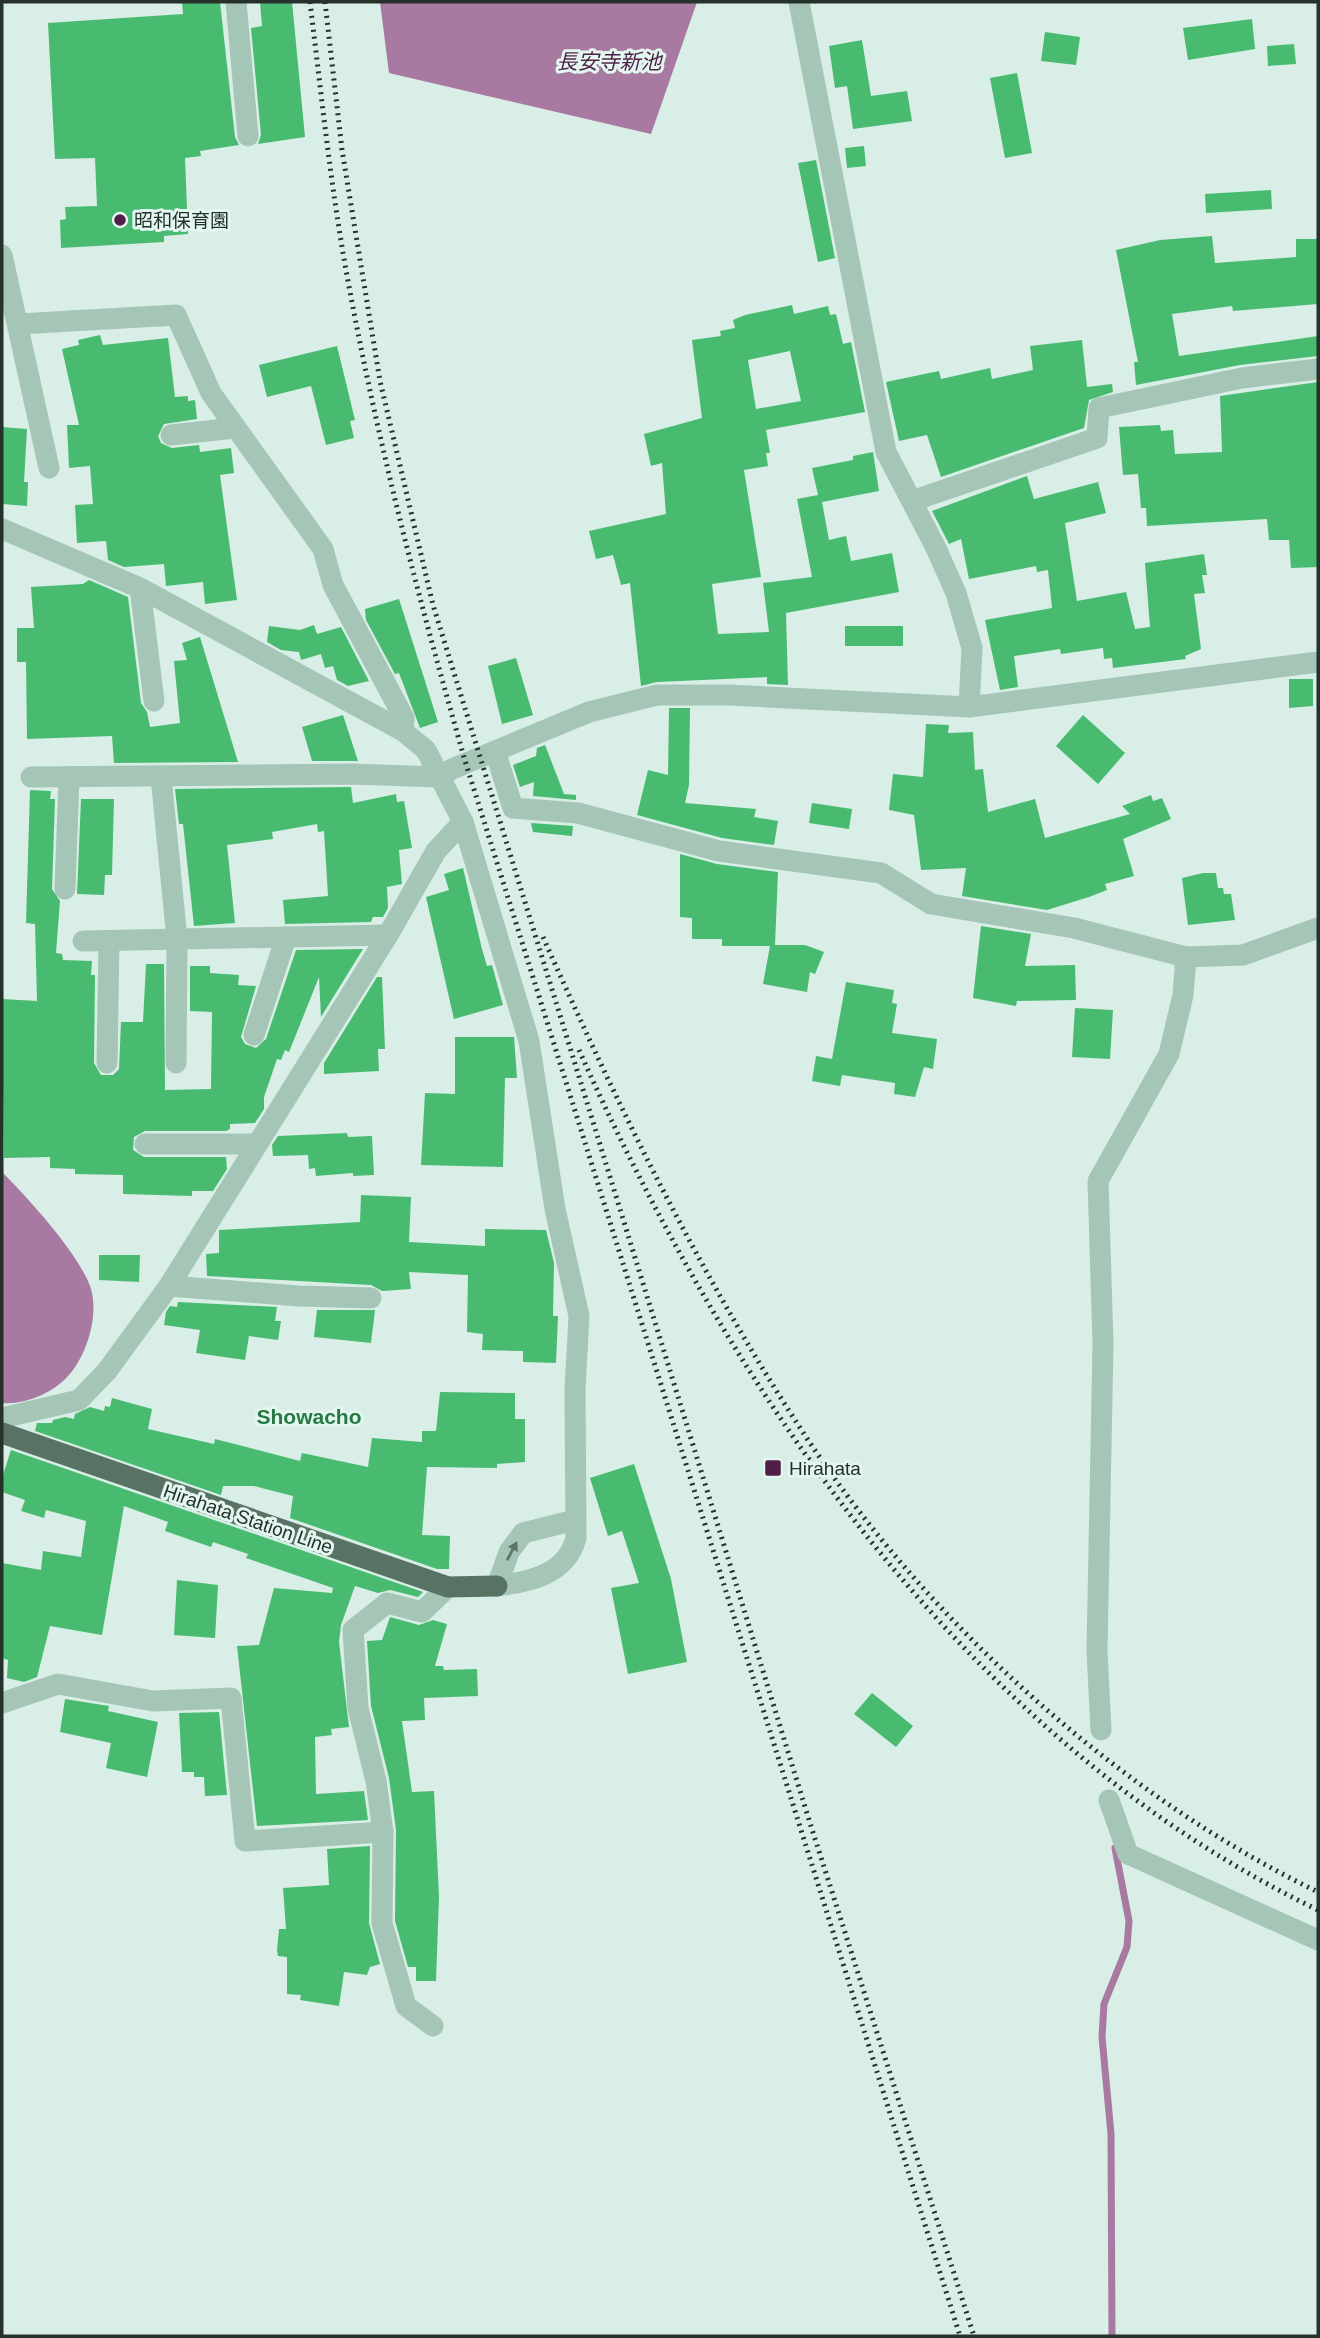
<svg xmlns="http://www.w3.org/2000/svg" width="1320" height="2338" font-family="Arial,'Noto Sans JP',sans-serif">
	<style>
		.water { fill: #a879a1 }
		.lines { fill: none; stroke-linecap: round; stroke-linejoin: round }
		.stream { stroke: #a879a1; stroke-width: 7 }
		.building { fill: #49bb71; fill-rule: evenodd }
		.minor { stroke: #a5c5b7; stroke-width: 21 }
		.major { stroke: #587263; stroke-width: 21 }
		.rail { stroke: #26312b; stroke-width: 5; stroke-dasharray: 2 5; stroke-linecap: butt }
		.oneway { fill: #5f746a }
		.poi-dot { fill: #4f1f47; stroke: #e3f7f0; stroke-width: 2.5 }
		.labels { text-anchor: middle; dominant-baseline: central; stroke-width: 6; stroke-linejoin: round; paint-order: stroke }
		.poi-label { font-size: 19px; fill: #26312b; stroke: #e3f7f0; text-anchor: start }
		.street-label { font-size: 19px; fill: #26312b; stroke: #e3f7f0 }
		.water-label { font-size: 21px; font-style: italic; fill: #4f1f47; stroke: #e3f7f0 }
		.neighbourhood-label { font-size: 21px; font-weight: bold; fill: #267942; stroke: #e3f7f0 }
	</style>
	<rect width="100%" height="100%" fill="#d8eee6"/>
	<g class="water">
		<polygon points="380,2 697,2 651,134 389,73"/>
		<path d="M 2,1172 C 28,1198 78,1253 90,1286 C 100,1313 87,1356 68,1376 C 53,1393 25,1405 2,1403 Z"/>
	</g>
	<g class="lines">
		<polyline class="stream" points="1112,2336 1111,2134 1102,2037 1104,2004 1127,1947 1129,1921 1115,1848"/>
	</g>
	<g class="building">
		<polygon points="182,2 220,2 235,137 239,145 200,151 201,156 185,158 188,234 164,236 164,242 61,248 60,220 66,219 65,207 97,206 95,158 55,159 48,23 183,14"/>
		<polygon points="260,2 292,2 305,137 258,144 261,135 251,28 262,26"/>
		<polygon points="1252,19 1255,49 1188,60 1183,28"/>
		<polygon points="1045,32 1080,37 1076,65 1041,61"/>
		<polygon points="862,40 871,96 907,91 912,121 853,129 847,86 835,88 829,46"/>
		<polygon points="1294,44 1296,64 1268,66 1267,46"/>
		<polygon points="1017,73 1032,153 1005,158 990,78"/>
		<polygon points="864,146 866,166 847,168 845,148"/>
		<polygon points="816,160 835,258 818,262 798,163"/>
		<polygon points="1271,190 1272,209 1206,213 1205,194"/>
		<polygon points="1212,236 1215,263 1296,257 1296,239 1318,239 1318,304 1233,311 1232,306 1172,314 1179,356 1318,336 1318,356 1240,365 1136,385 1134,362 1138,362 1116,250 1160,240"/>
		<path d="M 792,305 L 794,314 L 828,306 L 830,315 L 836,314 L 843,344 L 851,342 L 865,412 L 766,430 L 770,453 L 766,453 L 768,466 L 744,470 L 761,577 L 712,584 L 718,634 L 769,632 L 763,583 L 812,577 L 797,499 L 818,495 L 812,468 L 853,460 L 853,456 L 873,452 L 879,491 L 822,502 L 829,540 L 846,536 L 851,561 L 892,553 L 899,592 L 786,613 L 788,685 L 767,684 L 767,677 L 657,682 L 641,686 L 630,583 L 621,585 L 613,555 L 596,559 L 589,531 L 666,514 L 662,463 L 651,466 L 644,434 L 702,418 L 692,340 L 721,336 L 720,331 L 735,328 L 733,320 L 745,315 ZM 790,351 L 801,401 L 756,409 L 748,360 Z"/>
		<polygon points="100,335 103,345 168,338 175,397 188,396 188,401 195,400 197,419 164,424 158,436 161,443 172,448 199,445 200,452 231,448 234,473 220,475 237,600 205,604 203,582 166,586 164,564 124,567 108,560 106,541 77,543 75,505 93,504 90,466 69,468 67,425 79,425 62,349 79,345 78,340"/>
		<polygon points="1082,340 1087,387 1112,384 1113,392 1089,400 1084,428 941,477 927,435 899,441 886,382 939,371 941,379 990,368 992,379 1033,370 1030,346"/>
		<polygon points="337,346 355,420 350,421 354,438 326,445 311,386 267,397 259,365"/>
		<polygon points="1318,382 1318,567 1291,568 1289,540 1269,540 1267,519 1147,526 1146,508 1141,508 1138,474 1123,475 1119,427 1160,425 1161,431 1173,430 1175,454 1222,452 1220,396"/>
		<polygon points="2,427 27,429 24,482 28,482 27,506 2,504"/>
		<polygon points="1027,476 1034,499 1098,482 1106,513 1065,523 1077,601 1126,592 1135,629 1150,627 1145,563 1204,554 1207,575 1202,575 1205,593 1194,594 1201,649 1185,656 1186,659 1113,668 1112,658 1104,659 1103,648 1061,654 1060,649 1014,656 1018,687 1000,690 985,620 1052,608 1048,570 1037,572 1036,566 969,579 961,539 949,544 932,511"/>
		<polygon points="89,580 128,597 141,703 147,712 150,727 180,723 174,661 187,660 182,643 200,637 238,762 114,763 112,736 27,739 26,662 17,662 17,628 34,628 31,587 83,584"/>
		<polygon points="399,599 438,722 420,728 399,673 395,674 366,620 365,609"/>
		<polygon points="314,625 317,634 341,627 369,681 348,686 337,680 333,666 325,668 321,654 301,660 299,652 281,650 267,642 269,626 300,630"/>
		<rect x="845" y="626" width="58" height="20"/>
		<polygon points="516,658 533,715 502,724 488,666"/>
		<polygon points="1289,679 1313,679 1313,706 1289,708"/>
		<polygon points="669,708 690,708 689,785 685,803 756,809 754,817 778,821 774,845 722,838 637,815 648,770 668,775"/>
		<polygon points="343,715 358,761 312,761 302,727"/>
		<polygon points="1083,715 1125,753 1098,784 1056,746"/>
		<polygon points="926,724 949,725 948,733 973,732 975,770 983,769 988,812 1035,799 1045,838 1130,814 1122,806 1151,795 1153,801 1162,798 1171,819 1123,839 1134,876 1105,884 1107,890 1089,897 1047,910 962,896 966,868 921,870 914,815 889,810 893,774 923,777"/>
		<polygon points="545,745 564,794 576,795 576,800 533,796 534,782 520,787 513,765 536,756 537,748"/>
		<polygon points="351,787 353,803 396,794 397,802 404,801 412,848 399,850 402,884 387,887 388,908 383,917 373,917 371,922 285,924 283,900 328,896 324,831 318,832 317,824 272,832 273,839 227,845 235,923 194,926 183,824 179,824 175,789"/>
		<polygon points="30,790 51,791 50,799 55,799 52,889 60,901 56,953 62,954 63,960 92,961 91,975 95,975 94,1063 101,1075 113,1075 119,1069 121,1022 143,1022 146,964 164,964 165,1090 211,1089 212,1012 190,1011 190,966 210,966 210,973 239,975 238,985 256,986 241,1037 245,1044 256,1048 266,1039 296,950 363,949 321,1017 319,977 289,1052 285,1050 281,1060 277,1059 264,1097 264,1109 255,1123 230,1124 230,1129 226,1131 145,1131 134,1137 133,1150 144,1157 226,1157 227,1169 213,1191 192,1191 192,1196 123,1194 123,1175 75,1174 75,1169 50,1168 50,1157 4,1158 2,999 37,1001 35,924 26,923"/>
		<polygon points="81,799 114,799 112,875 105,875 104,895 77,894"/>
		<polygon points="812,803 852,809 849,829 809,823"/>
		<polygon points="531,823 573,826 572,836 533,832"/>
		<polygon points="680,854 717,864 778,872 775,945 805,945 824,952 815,974 810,972 807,992 763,984 770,946 722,946 722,939 692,939 692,918 680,917"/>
		<polygon points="463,868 482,949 487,966 492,965 503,1005 454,1019 426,897 449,890 444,874"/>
		<polygon points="1203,873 1216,873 1218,888 1223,888 1224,894 1231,894 1235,920 1188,925 1182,878"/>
		<polygon points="981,926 1031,934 1025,966 1075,965 1076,1000 1017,1001 1016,1006 973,998"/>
		<polygon points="377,977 382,977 385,1049 378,1049 379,1071 324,1074 324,1063"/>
		<polygon points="846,982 894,990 892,1003 897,1004 892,1033 937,1039 933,1069 924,1067 915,1097 894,1094 895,1083 842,1075 840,1086 812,1081 816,1056 832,1059"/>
		<polygon points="1075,1008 1113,1010 1110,1059 1072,1057"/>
		<polygon points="455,1037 514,1037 517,1078 505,1078 503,1167 421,1165 425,1093 455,1094"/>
		<polygon points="347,1133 348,1137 372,1136 374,1175 353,1176 353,1173 316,1176 315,1168 309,1169 308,1155 273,1156 272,1145 278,1136"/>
		<polygon points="361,1195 411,1197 409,1242 485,1246 485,1229 546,1230 554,1263 553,1316 558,1316 556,1363 523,1362 523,1351 482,1350 483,1334 467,1332 468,1275 409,1272 411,1289 382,1291 371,1285 207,1276 206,1254 219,1253 219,1230 360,1222"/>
		<polygon points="99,1255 140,1255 139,1282 99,1280"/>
		<polygon points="178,1302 277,1307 275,1321 281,1321 278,1340 249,1336 245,1360 196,1353 200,1330 164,1325 166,1312 170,1306 177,1307"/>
		<polygon points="317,1310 375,1310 371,1343 314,1337"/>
		<polygon points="440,1392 515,1393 515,1419 525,1419 525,1462 497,1464 497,1468 427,1467 422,1535 450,1536 449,1569 437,1569 290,1518 293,1496 254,1486 223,1486 221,1495 35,1431 37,1423 52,1423 53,1420 65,1417 74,1419 75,1414 90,1407 104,1411 105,1406 110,1407 112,1398 152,1409 148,1429 214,1444 215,1439 300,1461 302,1453 368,1467 372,1438 422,1442 422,1431 436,1431"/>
		<polygon points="11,1450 423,1592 418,1597 390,1590 378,1593 355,1586 341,1625 339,1642 349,1727 331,1729 332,1735 315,1737 316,1794 364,1791 368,1820 257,1826 237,1646 259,1645 274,1588 332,1593 333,1588 246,1558 248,1554 213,1542 211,1547 165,1531 168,1522 124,1506 102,1635 50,1626 37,1677 24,1682 7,1678 8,1660 2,1658 2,1563 41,1570 43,1551 81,1557 86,1521 46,1510 44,1518 21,1511 25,1500 2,1492 2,1478"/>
		<polygon points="634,1464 671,1579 687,1662 628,1674 611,1588 639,1583 622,1531 608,1536 590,1478"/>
		<polygon points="177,1580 218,1585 215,1638 174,1635"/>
		<polygon points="390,1617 419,1625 433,1620 447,1624 435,1666 443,1666 444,1670 477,1669 478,1696 424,1698 425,1720 402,1721 412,1792 434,1791 439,1897 436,1981 416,1981 416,1967 408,1967 395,1921 396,1830 389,1778 371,1706 367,1641 382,1640"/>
		<polygon points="872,1693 913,1726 896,1747 854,1714"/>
		<polygon points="65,1699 109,1706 108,1711 158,1722 147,1777 106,1768 111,1743 60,1732"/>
		<polygon points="219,1712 227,1795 205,1796 204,1777 194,1777 194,1772 182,1772 179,1713"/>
		<polygon points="370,1846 369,1923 380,1964 370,1967 367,1975 344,1972 339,2006 300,2000 301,1995 287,1994 287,1957 278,1956 277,1950 279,1929 286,1929 283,1888 329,1885 327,1849"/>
	</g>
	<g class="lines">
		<g class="minor">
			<polyline points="236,2 248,136"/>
			<polyline points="799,2 886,452 935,546 956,593 972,648 969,707"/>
			<polyline points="2,255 49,468"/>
			<polyline points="19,324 176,315 211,393 323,549 333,585 404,718 403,731"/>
			<polyline points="171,435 234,428"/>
			<polyline points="912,501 1097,438 1099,408 1242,378 1318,369"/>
			<path d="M 2,529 L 140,588 L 403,731 L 426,750 L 463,822 L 529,1041 L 555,1209 L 579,1316 L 575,1389 L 576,1538 C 567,1574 530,1582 497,1586 L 509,1552 L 523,1533 L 575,1520"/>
			<polyline points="140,588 154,701"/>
			<polyline points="495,751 513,808 578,813 719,851 881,873 931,904 1074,928 1186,957 1243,955 1318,928"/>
			<polyline points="31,777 351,774 440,777 452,769 589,712 657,695 728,695 969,707 1318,662"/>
			<polyline points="161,777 177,939 176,1063"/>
			<polyline points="65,889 69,777"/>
			<polyline points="83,941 388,935"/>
			<polyline points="254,1035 286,937"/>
			<polyline points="107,1063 109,941"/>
			<polyline points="145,1144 257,1144"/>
			<polyline points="169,1286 299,1296 371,1298"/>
			<polyline points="2,1418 79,1400 107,1371 169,1286 388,935 436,851 463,822"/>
			<polyline points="2,1703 58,1684 153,1701 231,1698 245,1841 383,1832"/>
			<polyline points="1101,1730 1097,1651 1103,1344 1098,1181 1169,1054 1183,995 1186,957"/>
			<polyline points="1109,1800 1128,1854 1318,1940"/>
			<polyline points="433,2026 406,2006 382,1923 383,1832 376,1781 358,1708 353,1630 387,1603 422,1612 448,1587"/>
		</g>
		<polyline class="major" points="2,1433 448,1587 497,1586"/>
		<g class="rail">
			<path d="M 310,2 C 321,91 330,181 346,270 C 376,436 419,601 466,764 L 960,2336"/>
			<polyline points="325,2 342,150 380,381 433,605 810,1823 974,2336"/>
			<path d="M 543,937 C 620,1111 703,1281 808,1440 C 930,1624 1120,1796 1318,1892"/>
			<path d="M 579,1050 C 733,1396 968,1741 1318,1910"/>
		</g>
	</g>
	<defs><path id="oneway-solid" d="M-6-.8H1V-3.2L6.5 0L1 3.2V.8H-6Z" transform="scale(1.75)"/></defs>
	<use class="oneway" href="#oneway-solid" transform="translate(512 1551) rotate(-62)"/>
	<g class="poi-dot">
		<circle cx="120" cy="220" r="7"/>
		<rect x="764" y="1459" width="18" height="18" rx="3.5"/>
	</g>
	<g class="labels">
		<g class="poi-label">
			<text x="134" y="220">昭和保育園</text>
			<text x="789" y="1468">Hirahata</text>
		</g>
		<g class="street-label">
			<text transform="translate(248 1519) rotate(19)">Hirahata Station Line</text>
		</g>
		<g class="water-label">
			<text x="609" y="61">長安寺新池</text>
		</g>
		<g class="neighbourhood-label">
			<text x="309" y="1416">Showacho</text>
		</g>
	</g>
	<rect width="1320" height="2338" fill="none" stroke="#26312b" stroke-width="7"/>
</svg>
